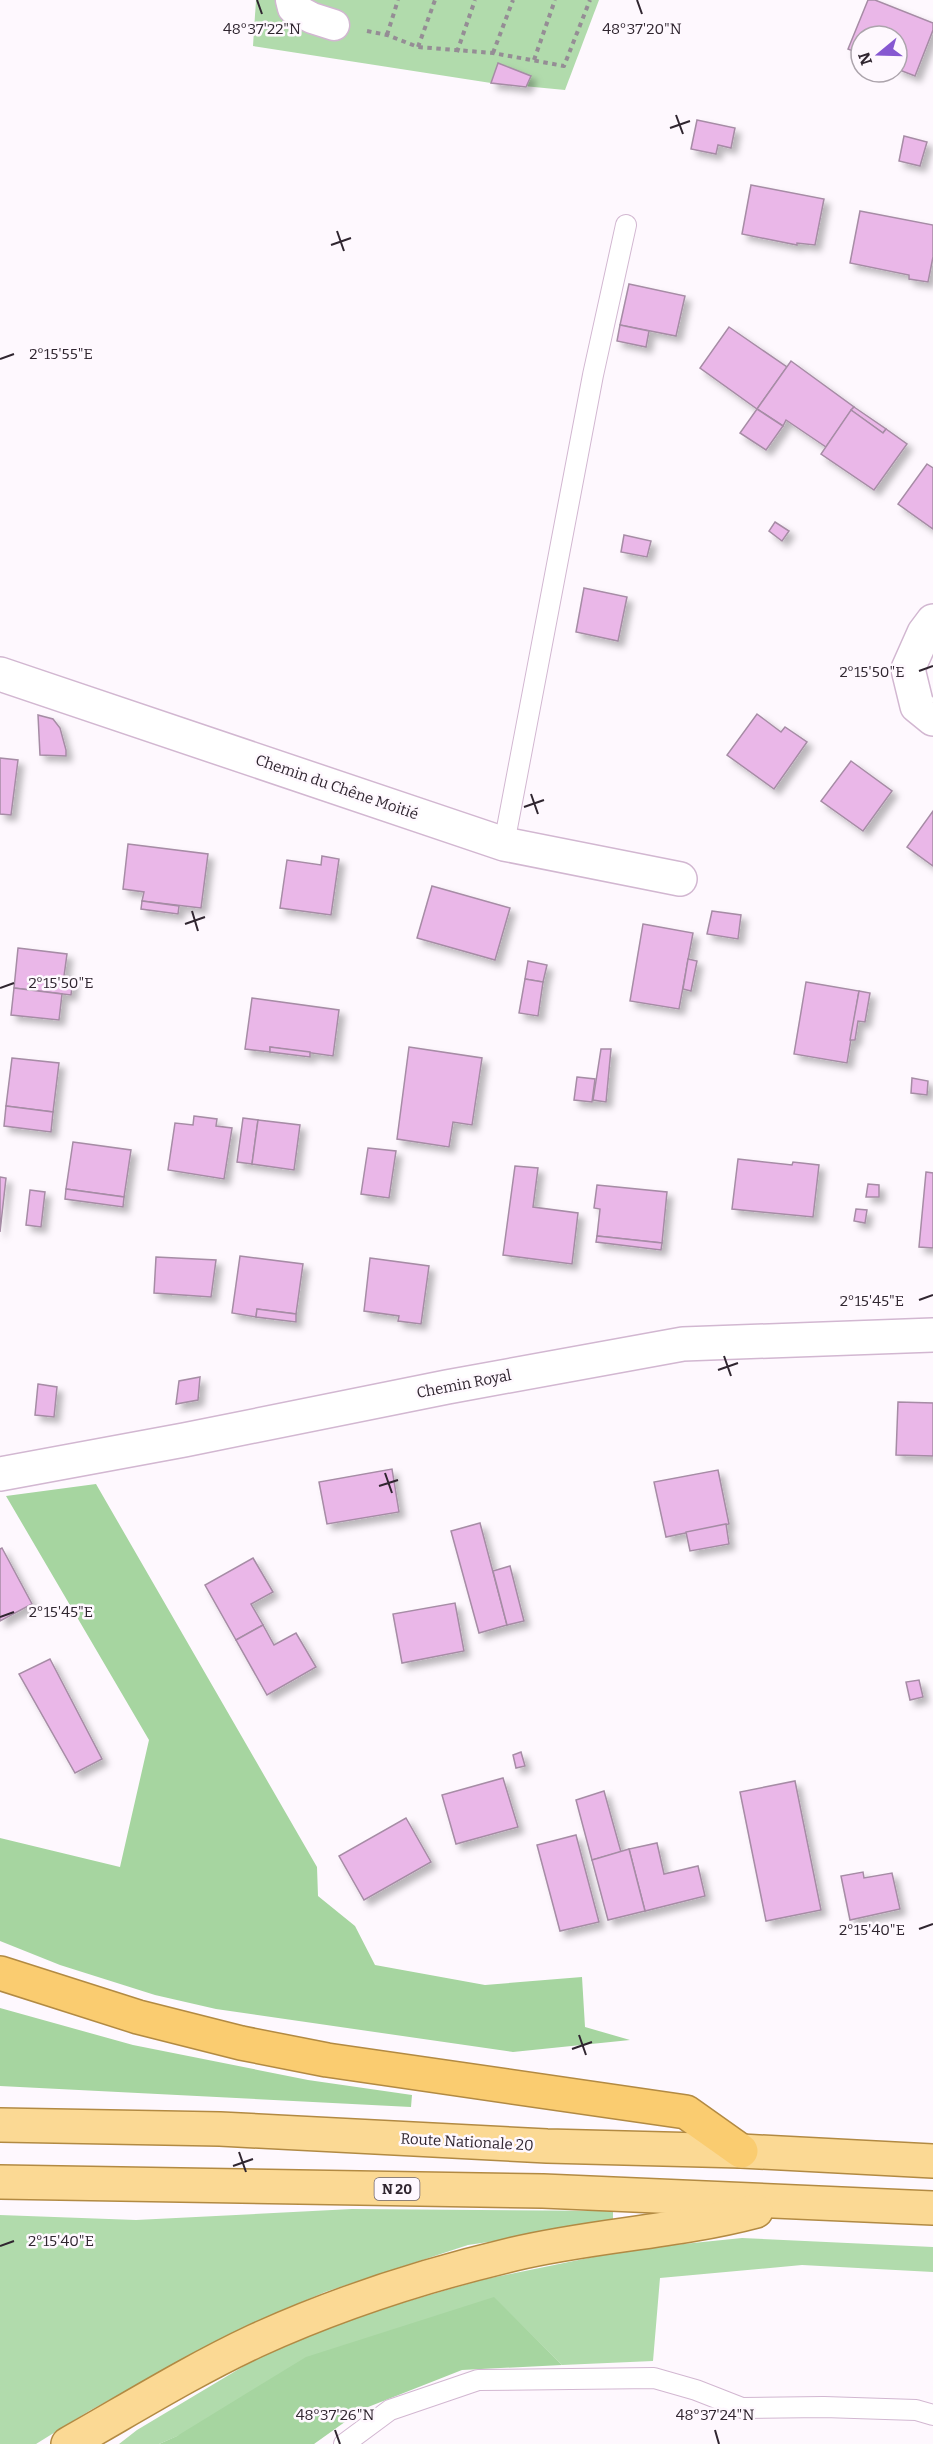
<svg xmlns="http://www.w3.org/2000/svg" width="933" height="2444" font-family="Bitter,serif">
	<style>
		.green { fill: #b1dbac }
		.forest { fill: #a6d5a0 }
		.building { fill: #eab7e8; stroke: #a68ca5; stroke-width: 1.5; filter: url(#shadow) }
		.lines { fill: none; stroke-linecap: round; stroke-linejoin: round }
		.service-casing { stroke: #d2b7d1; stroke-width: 22 }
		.pedestrian-casing { stroke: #d2b7d1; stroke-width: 33 }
		.minor-casing { stroke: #d2b7d1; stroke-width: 36 }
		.primary-casing { stroke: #b28a43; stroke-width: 36 }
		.trunk-casing { stroke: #b28a43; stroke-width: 36 }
		.path { stroke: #958d95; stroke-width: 4; stroke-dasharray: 4.5 4.5; stroke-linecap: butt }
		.service { stroke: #fff; stroke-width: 20 }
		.pedestrian { stroke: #fff; stroke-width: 30 }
		.minor { stroke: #fff; stroke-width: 33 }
		.primary { stroke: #fbd994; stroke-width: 33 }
		.trunk { stroke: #facc70; stroke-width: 33 }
		.ticks { fill: none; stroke: #302630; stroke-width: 2 }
		.labels { text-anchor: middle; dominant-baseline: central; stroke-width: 5; stroke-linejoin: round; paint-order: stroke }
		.shield { fill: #fef8fe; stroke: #6e656e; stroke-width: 1.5 }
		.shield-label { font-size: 14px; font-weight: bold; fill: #302630 }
		.street-label { font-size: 15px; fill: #302630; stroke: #fef8fe }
		.ticks-label { font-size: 15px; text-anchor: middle; fill: #302630; stroke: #fef8fe; stroke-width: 5; stroke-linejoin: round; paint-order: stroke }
	</style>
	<defs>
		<filter id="shadow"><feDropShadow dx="5.5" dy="5.5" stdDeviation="3" flood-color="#0004"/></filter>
	</defs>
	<rect width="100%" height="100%" fill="#fef8fe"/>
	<g class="green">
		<polygon points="256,0 599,0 565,90 491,83 253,46"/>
		<polygon points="352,2209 613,2211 613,2223 468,2245 325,2292 242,2328 89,2411 36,2444 0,2444 0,2215 136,2220"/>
		<polygon points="742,2238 933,2247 933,2272 802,2265 660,2278 653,2361 562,2365 494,2298 159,2444 119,2444 137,2430 254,2360 357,2316 481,2280 598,2256 654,2247"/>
	</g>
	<g class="forest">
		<polygon points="96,1484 317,1867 318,1896 355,1926 375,1965 485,1985 582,1977 585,2027 630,2040 513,2052 216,2009 155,1995 60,1965 0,1941 0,1838 120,1867 149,1740 6,1496"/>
		<polygon points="0,2008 133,2045 308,2080 412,2095 411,2107 0,2086"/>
		<polygon points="494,2297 562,2365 462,2370 363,2409 314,2444 159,2444 177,2436 306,2357"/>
	</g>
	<g class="building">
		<polygon points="868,0 875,0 933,23 933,30 915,76 897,69 897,36 861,36 861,54 848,49"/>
		<polygon points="498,63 531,76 526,87 491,83"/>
		<polygon points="697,120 735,128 731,148 718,145 716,154 691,149"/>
		<polygon points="904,136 927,142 920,166 899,161"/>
		<polygon points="751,185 824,199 815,245 797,243 797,245 742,234"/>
		<polygon points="860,211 933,225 933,257 928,282 909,279 909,275 850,263"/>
		<polygon points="629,284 685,296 676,336 620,325"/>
		<polygon points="620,325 649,331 646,347 617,341"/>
		<polygon points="729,327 787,367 757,409 700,368"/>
		<polygon points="791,361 854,407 826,447 786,420 783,426 757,409"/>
		<polygon points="854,407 886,429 883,433 851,410"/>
		<polygon points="757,409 783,426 766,450 740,433"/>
		<polygon points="851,410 883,433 886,429 907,444 874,490 821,454"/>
		<polygon points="927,464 933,468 933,529 898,504"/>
		<polygon points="775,522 789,531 782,541 769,531"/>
		<polygon points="624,535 651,541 647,557 621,552"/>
		<polygon points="584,588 627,597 618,641 576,632"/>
		<polygon points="757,714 781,732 785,727 807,742 774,789 727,755"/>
		<polygon points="38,715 53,719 60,728 66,750 66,756 40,755"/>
		<polygon points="0,758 18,760 11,815 0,814"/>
		<polygon points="851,761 892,791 863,831 821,801"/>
		<polygon points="933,811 933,866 907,847"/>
		<polygon points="128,844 208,854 201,908 142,901 144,892 123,889"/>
		<polygon points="322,856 339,859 331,915 280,908 287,860 321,865"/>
		<polygon points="432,886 510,908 495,960 417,938"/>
		<polygon points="142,901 179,906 178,914 141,909"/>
		<polygon points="712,911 741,915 738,939 707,934"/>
		<polygon points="643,924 693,933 679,1009 630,1001"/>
		<polygon points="18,948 67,954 64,976 73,978 71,995 14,988"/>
		<polygon points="688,959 697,961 691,991 683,989"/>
		<polygon points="528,961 547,965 543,982 525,979"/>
		<polygon points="525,979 543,982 538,1016 519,1013"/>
		<polygon points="806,982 859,991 847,1063 794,1054"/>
		<polygon points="14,988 62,994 59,1020 11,1015"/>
		<polygon points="859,991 870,993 865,1022 858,1021 855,1040 850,1040"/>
		<polygon points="252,998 339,1010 333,1056 270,1047 270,1052 245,1049"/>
		<polygon points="270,1047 310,1052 310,1057 270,1052"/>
		<polygon points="409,1047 482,1058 472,1125 453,1122 449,1147 397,1139"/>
		<polygon points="601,1049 611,1049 606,1102 593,1100"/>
		<polygon points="12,1058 59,1063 53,1112 6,1106"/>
		<polygon points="577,1077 595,1079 592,1102 574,1100"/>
		<polygon points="912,1078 928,1081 927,1095 911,1093"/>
		<polygon points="6,1106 53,1112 51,1132 4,1126"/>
		<polygon points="194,1116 217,1119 216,1126 232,1128 224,1179 168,1170 175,1123 193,1125"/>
		<polygon points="243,1118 258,1120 252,1164 237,1162"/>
		<polygon points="258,1120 300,1125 294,1170 252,1164"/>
		<polygon points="73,1142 131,1150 124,1197 66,1189"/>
		<polygon points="368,1148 396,1151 389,1198 361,1194"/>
		<polygon points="738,1159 792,1165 793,1162 819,1165 813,1217 732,1209"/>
		<polygon points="515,1166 538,1168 533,1207 578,1213 572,1264 503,1255"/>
		<polygon points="926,1172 933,1173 933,1248 919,1247"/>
		<polygon points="0,1177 6,1178 0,1232"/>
		<polygon points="868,1184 879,1185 879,1197 866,1197"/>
		<polygon points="597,1185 667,1192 662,1243 597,1236 600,1209 594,1208"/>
		<polygon points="66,1189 124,1197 123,1207 65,1199"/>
		<polygon points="30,1190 45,1192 41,1227 26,1225"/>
		<polygon points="856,1209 867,1210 865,1223 854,1221"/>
		<polygon points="597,1236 662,1243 661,1250 596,1242"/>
		<polygon points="240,1256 303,1264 296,1314 257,1309 256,1317 232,1313"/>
		<polygon points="156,1257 216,1260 211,1297 154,1293"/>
		<polygon points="370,1258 429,1266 421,1324 398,1321 399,1316 364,1311"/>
		<polygon points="257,1309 296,1314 296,1322 256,1317"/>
		<polygon points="200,1377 198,1400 176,1404 179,1381"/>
		<polygon points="38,1384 57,1387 54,1417 35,1415"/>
		<polygon points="898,1402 933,1403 933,1456 896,1455"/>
		<polygon points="392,1469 399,1512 327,1524 319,1482"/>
		<polygon points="718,1470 729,1524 666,1537 654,1482"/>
		<polygon points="480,1523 507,1625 479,1633 451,1531"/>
		<polygon points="726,1524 729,1544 690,1551 686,1532"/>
		<polygon points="2,1548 32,1604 0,1621 0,1549"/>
		<polygon points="253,1558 273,1592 251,1604 263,1625 236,1640 205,1585"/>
		<polygon points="510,1566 524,1621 507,1625 493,1571"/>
		<polygon points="455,1603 464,1651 402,1663 393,1614"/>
		<polygon points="263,1625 274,1645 296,1633 316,1667 267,1695 236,1640"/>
		<polygon points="50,1659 102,1759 75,1773 19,1674"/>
		<polygon points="919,1680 923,1697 910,1700 906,1682"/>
		<polygon points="521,1752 525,1766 516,1768 513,1755"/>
		<polygon points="503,1778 518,1827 456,1844 442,1795"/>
		<polygon points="795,1781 821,1910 766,1921 740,1792"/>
		<polygon points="604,1791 621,1852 592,1860 576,1800"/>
		<polygon points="406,1818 431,1862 364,1900 339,1856"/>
		<polygon points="576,1835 599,1922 560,1931 537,1845"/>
		<polygon points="657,1843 664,1874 698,1866 705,1896 645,1911 629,1849"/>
		<polygon points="629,1849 645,1911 608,1920 592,1860"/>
		<polygon points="863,1872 864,1878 892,1873 900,1909 850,1920 841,1876"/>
	</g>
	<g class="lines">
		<g class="service-casing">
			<g id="service">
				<polyline points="504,844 593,375 626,225"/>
				<polyline points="344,2444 390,2410 478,2380 654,2378 696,2390 742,2408 824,2407 916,2410 933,2415"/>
			</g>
		</g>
		<g class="pedestrian-casing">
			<polyline id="pedestrian" points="291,0 293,8 312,18 334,25"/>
		</g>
		<g class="minor-casing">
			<g id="minor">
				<polyline points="933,621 924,633 908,669 917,706 933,719"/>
				<polyline points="0,674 504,844 680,879"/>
				<polyline points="0,1474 184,1440 447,1387 683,1344 933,1335"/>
			</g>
		</g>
		<g class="primary-casing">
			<g id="primary">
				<polyline points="0,2125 220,2129 547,2146 741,2151 933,2161"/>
				<polyline points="0,2182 543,2191 933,2208"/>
				<path d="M 68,2444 C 130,2409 191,2371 255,2341 C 338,2303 425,2275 514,2254 C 593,2235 677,2232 756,2211"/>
			</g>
		</g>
		<g class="trunk-casing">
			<polyline id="trunk" points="0,1973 138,2017 241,2043 327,2060 686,2112 741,2151"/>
		</g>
		<g class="path">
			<polyline points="367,31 387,35 418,47 493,53 564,66 590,0"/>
			<polyline points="387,35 398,0"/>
			<polyline points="418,47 435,0"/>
			<polyline points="457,52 475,0"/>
			<polyline points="493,53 513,0"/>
			<polyline points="534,60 555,0"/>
		</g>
		<use href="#service" class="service"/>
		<use href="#pedestrian" class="pedestrian"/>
		<use href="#minor" class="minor"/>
		<use href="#primary" class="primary"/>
		<use href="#trunk" class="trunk"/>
	</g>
	<path class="ticks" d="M 257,0 L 262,14M 637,0 L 642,14M 676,115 L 683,134M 670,128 L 690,121M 337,231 L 344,251M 331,245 L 351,238M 0,359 L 14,354M 919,671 L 933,666M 531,794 L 538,814M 524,807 L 544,800M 192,911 L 198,931M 185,924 L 205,917M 0,988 L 14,983M 919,1300 L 933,1295M 724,1356 L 731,1376M 718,1370 L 738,1363M 385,1473 L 392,1493M 379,1486 L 398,1480M 0,1617 L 14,1612M 919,1929 L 933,1924M 579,2035 L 586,2055M 572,2049 L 592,2042M 239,2152 L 246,2172M 233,2166 L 253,2159M 0,2246 L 14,2241M 335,2430 L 340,2444M 715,2430 L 719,2444"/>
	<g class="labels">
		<rect class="shield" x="374.5" y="2178" width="45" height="22" rx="4.5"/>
		<g class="shield-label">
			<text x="397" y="2189">N 20</text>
		</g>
		<g class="street-label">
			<text transform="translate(337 787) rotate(19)">Chemin du Chêne Moitié</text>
			<text transform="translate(464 1384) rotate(-11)">Chemin Royal</text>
			<text transform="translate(467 2142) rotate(3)">Route Nationale 20</text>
		</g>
	</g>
	<g class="ticks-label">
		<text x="262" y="34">48°37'22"N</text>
		<text x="642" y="34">48°37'20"N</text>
		<text x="61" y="359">2°15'55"E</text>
		<text x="872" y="677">2°15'50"E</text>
		<text x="61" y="988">2°15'50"E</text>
		<text x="872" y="1306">2°15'45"E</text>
		<text x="61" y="1617">2°15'45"E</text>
		<text x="872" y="1935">2°15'40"E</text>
		<text x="61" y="2246">2°15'40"E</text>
		<text x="335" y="2420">48°37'26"N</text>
		<text x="715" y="2420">48°37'24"N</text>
	</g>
	<g transform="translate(879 54) rotate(251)"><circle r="28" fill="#fef8fe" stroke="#aca4ac" stroke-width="1.5"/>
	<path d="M0-4.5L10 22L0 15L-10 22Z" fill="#8658d1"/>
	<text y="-9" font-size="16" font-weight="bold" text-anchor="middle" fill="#302630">N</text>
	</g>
</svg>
